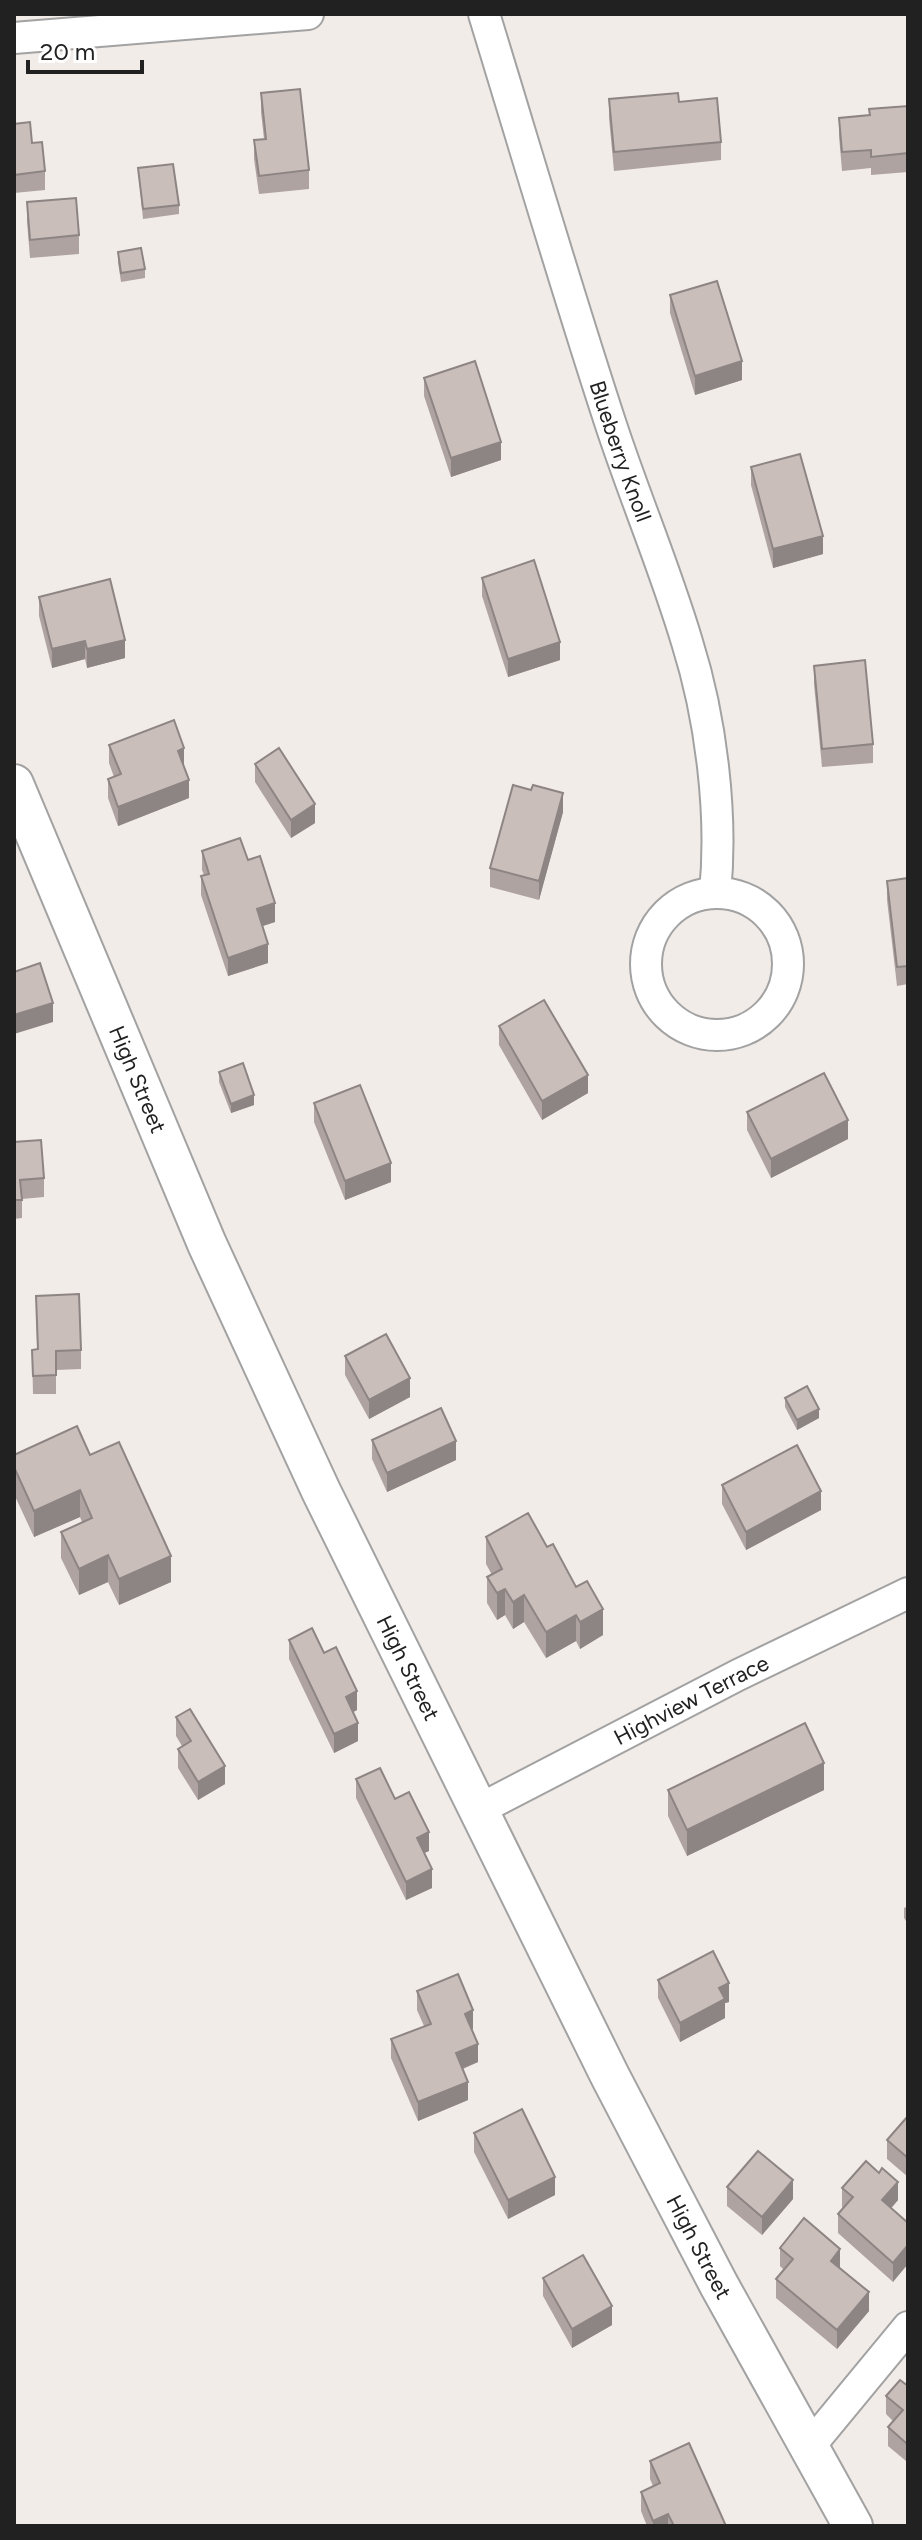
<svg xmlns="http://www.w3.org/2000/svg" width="922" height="2540" font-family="Figtree,sans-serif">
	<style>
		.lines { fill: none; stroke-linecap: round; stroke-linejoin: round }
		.minor-casing { stroke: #a2a2a2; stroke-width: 34 }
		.tertiary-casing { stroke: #a2a2a2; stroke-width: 42 }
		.minor { stroke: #fff; stroke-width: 30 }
		.tertiary { stroke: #fff; stroke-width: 38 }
		.wall { fill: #aea3a1 }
		.shaded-wall { fill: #8d8583 }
		.building { fill: #cabebb; stroke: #8d8583; stroke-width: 2 }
		.labels { text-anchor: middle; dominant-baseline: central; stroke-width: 8; stroke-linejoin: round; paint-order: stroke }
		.street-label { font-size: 22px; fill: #212121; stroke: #fff }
	</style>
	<rect width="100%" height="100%" fill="#f2ece8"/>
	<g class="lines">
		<g class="minor-casing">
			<g id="minor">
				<path id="s1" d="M 484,14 C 526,151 566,288 611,425 C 635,498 665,568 687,642 C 711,718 723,814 715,893"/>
				<polyline points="14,38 308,14"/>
				<circle cx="717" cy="964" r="71"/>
				<path id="s2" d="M 478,1810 L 738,1675 L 908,1593"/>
				<polyline points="809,2447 908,2327"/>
			</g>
		</g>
		<g class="tertiary-casing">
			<g id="tertiary">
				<path id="s3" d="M 14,784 L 207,1244 L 321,1491 L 610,2076 L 719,2285 L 853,2526"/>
			</g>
		</g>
		<use href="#minor" class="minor"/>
		<use href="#tertiary" class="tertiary"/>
	</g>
	<g class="wall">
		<polygon points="261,93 309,170 309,189 259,194 254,159 254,140 264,139 261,112"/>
		<polygon points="609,99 679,102 721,142 721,160 614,171 609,118"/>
		<polygon points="908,106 908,172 871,175 871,168 842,171 839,136 839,118 869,115"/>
		<polygon points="14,124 32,143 45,171 45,190 14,193"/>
		<polygon points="138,168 179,205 179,214 143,219"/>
		<polygon points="27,202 79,235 79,254 30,258 27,221"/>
		<polygon points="118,252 145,269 145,278 121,282 118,262"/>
		<polygon points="670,295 742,380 695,395 670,313"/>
		<polygon points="424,378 501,460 451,477 424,396"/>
		<polygon points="751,467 823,554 773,568 751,485"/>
		<polygon points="482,578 560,660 508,677 482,596"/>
		<polygon points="39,597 125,658 87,668 85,659 52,668 39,616"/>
		<polygon points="814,666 873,744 873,763 822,767 814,684"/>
		<polygon points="109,745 184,766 189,798 118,826 108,798 108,779 114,777 109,763"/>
		<polygon points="255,764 315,823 291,838 255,782"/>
		<polygon points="531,790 563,812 539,900 490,887 490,868"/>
		<polygon points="202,851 275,922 262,926 268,963 228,976 201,895 201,876 204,875 202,870"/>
		<polygon points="908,878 908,984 897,986 887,900 887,881"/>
		<polygon points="499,1026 588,1093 542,1120 499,1045"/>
		<polygon points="219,1072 254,1105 231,1113 219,1082"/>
		<polygon points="314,1103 391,1182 345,1200 314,1122"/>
		<polygon points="747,1112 848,1139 771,1178 747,1130"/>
		<polygon points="14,1142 44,1178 44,1197 22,1199 22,1218 14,1219"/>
		<polygon points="36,1296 81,1350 81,1369 56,1370 56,1394 33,1394 32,1350 37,1349"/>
		<polygon points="345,1356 410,1397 369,1419 345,1375"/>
		<polygon points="785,1398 819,1418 797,1430 785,1407"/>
		<polygon points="372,1440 456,1460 387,1492 372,1459"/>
		<polygon points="14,1455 90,1455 171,1582 119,1605 108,1582 79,1595 61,1558 61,1532 82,1522 80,1517 34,1537 14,1494"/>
		<polygon points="722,1485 821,1510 746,1550 722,1504"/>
		<polygon points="486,1537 547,1547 603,1635 580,1649 576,1641 546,1658 524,1622 513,1629 505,1615 497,1620 487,1603 487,1577 492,1575 486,1564"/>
		<polygon points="289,1640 324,1653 357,1710 353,1712 358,1741 334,1753 289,1659"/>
		<polygon points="176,1717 225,1784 198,1800 178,1768 178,1749 182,1746 176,1736"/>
		<polygon points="356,1779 395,1799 429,1851 424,1853 432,1888 406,1900 356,1798"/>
		<polygon points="668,1790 824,1790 687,1856 668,1816"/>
		<polygon points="908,1906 908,1924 904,1918 904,1908"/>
		<polygon points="658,1980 729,2002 725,2003 725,2018 680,2042 658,1998"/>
		<polygon points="417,1991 473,2029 472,2029 478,2062 463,2069 468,2100 418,2121 391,2058 391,2039 424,2026 417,2010"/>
		<polygon points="908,2116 908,2177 887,2159 887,2140"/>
		<polygon points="474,2133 555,2195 508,2219 474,2152"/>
		<polygon points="727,2187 793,2199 762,2235 727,2206"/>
		<polygon points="842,2188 898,2200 891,2208 908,2223 893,2282 838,2233 838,2214 843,2208 842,2207"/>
		<polygon points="780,2248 840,2268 869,2311 837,2349 776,2298 776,2279 784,2270 780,2266"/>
		<polygon points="543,2278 612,2325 572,2348 543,2296"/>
		<polygon points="908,2386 906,2461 888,2446 888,2427 893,2421 886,2414 886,2396"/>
		<polygon points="650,2461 726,2526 647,2526 641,2511 641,2492 653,2486 650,2479"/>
	</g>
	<g class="shaded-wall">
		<polygon points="742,361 742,380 695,395 695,376"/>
		<polygon points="501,442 501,460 451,477 451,458"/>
		<polygon points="823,536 823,554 773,568 773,549"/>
		<polygon points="125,640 125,658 87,668 87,649"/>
		<polygon points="85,641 85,659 52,668 52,649"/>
		<polygon points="560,642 560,660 508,677 508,659"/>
		<polygon points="184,748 184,767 178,751"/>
		<polygon points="189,780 189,798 118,826 118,807"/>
		<polygon points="563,793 563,812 539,900 539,881"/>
		<polygon points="315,804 315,823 291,838 291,820"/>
		<polygon points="275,903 275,922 257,928 257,909"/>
		<polygon points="268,944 268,963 228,976 228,958"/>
		<polygon points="53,1003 53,1022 14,1034 14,1015"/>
		<polygon points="588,1075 588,1093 542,1120 542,1101"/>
		<polygon points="254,1095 254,1105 231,1113 231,1104"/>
		<polygon points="848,1120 848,1139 771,1178 771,1159"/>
		<polygon points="391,1163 391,1182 345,1200 345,1181"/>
		<polygon points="410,1378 410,1397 369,1419 369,1400"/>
		<polygon points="819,1409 819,1418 797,1430 797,1420"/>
		<polygon points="456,1441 456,1460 387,1492 387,1473"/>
		<polygon points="80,1490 80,1517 34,1537 34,1511"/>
		<polygon points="821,1491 821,1510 746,1550 746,1532"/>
		<polygon points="108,1555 108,1582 79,1595 79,1569"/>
		<polygon points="171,1556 171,1582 119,1605 119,1579"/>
		<polygon points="505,1589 505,1615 497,1620 497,1593"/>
		<polygon points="524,1595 524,1622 513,1629 513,1602"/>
		<polygon points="603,1609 603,1635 580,1649 580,1622"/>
		<polygon points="576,1615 576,1641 546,1658 546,1632"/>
		<polygon points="357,1691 357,1710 346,1716 346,1697"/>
		<polygon points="358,1723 358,1741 334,1753 334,1734"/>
		<polygon points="824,1763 824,1790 687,1856 687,1830"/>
		<polygon points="225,1766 225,1784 198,1800 198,1782"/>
		<polygon points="429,1832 429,1851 417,1856 417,1838"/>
		<polygon points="432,1869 432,1888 406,1900 406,1882"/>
		<polygon points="729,1983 729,2002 725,2003 725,2018 680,2042 680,2023 719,1988"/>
		<polygon points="473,2010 473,2029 465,2032 465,2014"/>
		<polygon points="478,2044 478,2062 456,2071 456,2053"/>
		<polygon points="468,2082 468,2100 418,2121 418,2102"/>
		<polygon points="555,2177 555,2195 508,2219 508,2200"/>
		<polygon points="793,2180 793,2199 762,2235 762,2217"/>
		<polygon points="898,2182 898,2200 882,2219 882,2200"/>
		<polygon points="908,2245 908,2264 893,2282 893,2263"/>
		<polygon points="840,2249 840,2268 831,2261"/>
		<polygon points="869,2292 869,2311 837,2349 837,2330"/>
		<polygon points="612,2306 612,2325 572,2348 572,2329"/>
		<polygon points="908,2440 908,2459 906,2461 906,2443"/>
		<polygon points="668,2514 668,2526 653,2526 653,2521"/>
	</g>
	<g class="building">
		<polygon points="300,89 309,170 259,176 254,140 266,139 261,93"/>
		<polygon points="678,93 679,102 717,98 721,142 614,152 609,99"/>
		<polygon points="908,106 908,153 871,157 871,150 842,152 839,118 870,115 869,109"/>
		<polygon points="30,122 32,143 42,142 45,171 14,175 14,124"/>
		<polygon points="173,164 179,205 143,209 138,168"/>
		<polygon points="76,198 79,235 30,240 27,202"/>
		<polygon points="141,248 145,269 121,273 118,252"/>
		<polygon points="717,281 742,361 695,376 670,295"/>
		<polygon points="475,361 501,442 451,458 424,378"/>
		<polygon points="800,454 823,536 773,549 751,467"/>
		<polygon points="534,560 560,642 508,659 482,578"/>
		<polygon points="110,579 125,640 87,649 85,641 52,649 39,597"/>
		<polygon points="865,660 873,744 822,749 814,666"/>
		<polygon points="174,720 184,748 178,751 189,780 118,807 108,779 121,774 109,745"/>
		<polygon points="279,748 315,804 291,820 255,764"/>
		<polygon points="513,785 531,790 533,785 563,793 539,881 490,868"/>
		<polygon points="240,838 248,860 260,856 275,903 257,909 268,944 228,958 201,876 209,874 202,851"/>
		<polygon points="908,878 908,966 897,967 887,881"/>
		<polygon points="40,963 53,1003 14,1015 14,972"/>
		<polygon points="544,1000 588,1075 542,1101 499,1026"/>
		<polygon points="243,1063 254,1095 231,1104 219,1072"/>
		<polygon points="824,1073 848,1120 771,1159 747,1112"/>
		<polygon points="360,1085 391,1163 345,1181 314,1103"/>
		<polygon points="41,1140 44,1178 20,1180 22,1200 14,1200 14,1142"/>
		<polygon points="79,1294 81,1350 56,1351 56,1375 33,1376 32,1350 38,1349 36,1296"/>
		<polygon points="386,1334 410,1378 369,1400 345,1356"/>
		<polygon points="807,1386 819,1409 797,1420 785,1398"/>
		<polygon points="441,1408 456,1441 387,1473 372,1440"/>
		<polygon points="77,1426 90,1455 119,1442 171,1556 119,1579 108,1555 79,1569 61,1532 92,1518 80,1490 34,1511 14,1467 14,1455"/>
		<polygon points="797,1445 821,1491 746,1532 722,1485"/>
		<polygon points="528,1513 547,1547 553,1544 576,1587 587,1581 603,1609 580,1622 576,1615 546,1632 524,1595 513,1602 505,1589 497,1593 487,1577 502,1569 486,1537"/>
		<polygon points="312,1628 324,1653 336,1647 357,1691 346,1697 358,1723 334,1734 289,1640"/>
		<polygon points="190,1709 225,1766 198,1782 178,1749 191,1741 176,1717"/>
		<polygon points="805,1723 824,1763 687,1830 668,1790"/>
		<polygon points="380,1768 395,1799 409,1792 429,1832 417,1838 432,1869 406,1882 356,1779"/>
		<polygon points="713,1951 729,1983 719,1988 725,1999 680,2023 658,1980"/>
		<polygon points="458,1974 473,2010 465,2014 478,2044 456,2053 468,2082 418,2102 391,2039 431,2024 417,1991"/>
		<polygon points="522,2109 555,2177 508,2200 474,2133"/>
		<polygon points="908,2116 908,2158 887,2140"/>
		<polygon points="758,2151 793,2180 762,2217 727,2187"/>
		<polygon points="866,2161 879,2173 882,2168 898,2182 882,2200 908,2223 908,2245 893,2263 838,2214 853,2197 842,2188"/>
		<polygon points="804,2218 840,2249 831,2261 869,2292 837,2330 776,2279 793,2259 780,2248"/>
		<polygon points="583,2255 612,2306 572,2329 543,2278"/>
		<polygon points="900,2380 908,2386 908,2440 906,2443 888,2427 903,2410 886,2396"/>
		<polygon points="689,2443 726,2526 674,2526 668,2514 653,2521 641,2492 660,2483 650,2461"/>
	</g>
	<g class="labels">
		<g class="street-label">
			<text stroke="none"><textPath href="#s1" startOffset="458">Blueberry Knoll</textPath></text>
			<text stroke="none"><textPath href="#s3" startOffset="320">High Street</textPath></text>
			<text stroke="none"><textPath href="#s3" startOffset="968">High Street</textPath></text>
			<text stroke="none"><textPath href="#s2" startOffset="240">Highview Terrace</textPath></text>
			<text stroke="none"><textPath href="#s3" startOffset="1616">High Street</textPath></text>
		</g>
	</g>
	<rect width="922" height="2540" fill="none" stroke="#212121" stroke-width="32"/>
	<path d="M28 60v12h114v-12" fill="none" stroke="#212121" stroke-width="4"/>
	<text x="40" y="60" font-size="24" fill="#212121" stroke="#ffffff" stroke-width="6" paint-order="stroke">20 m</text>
</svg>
